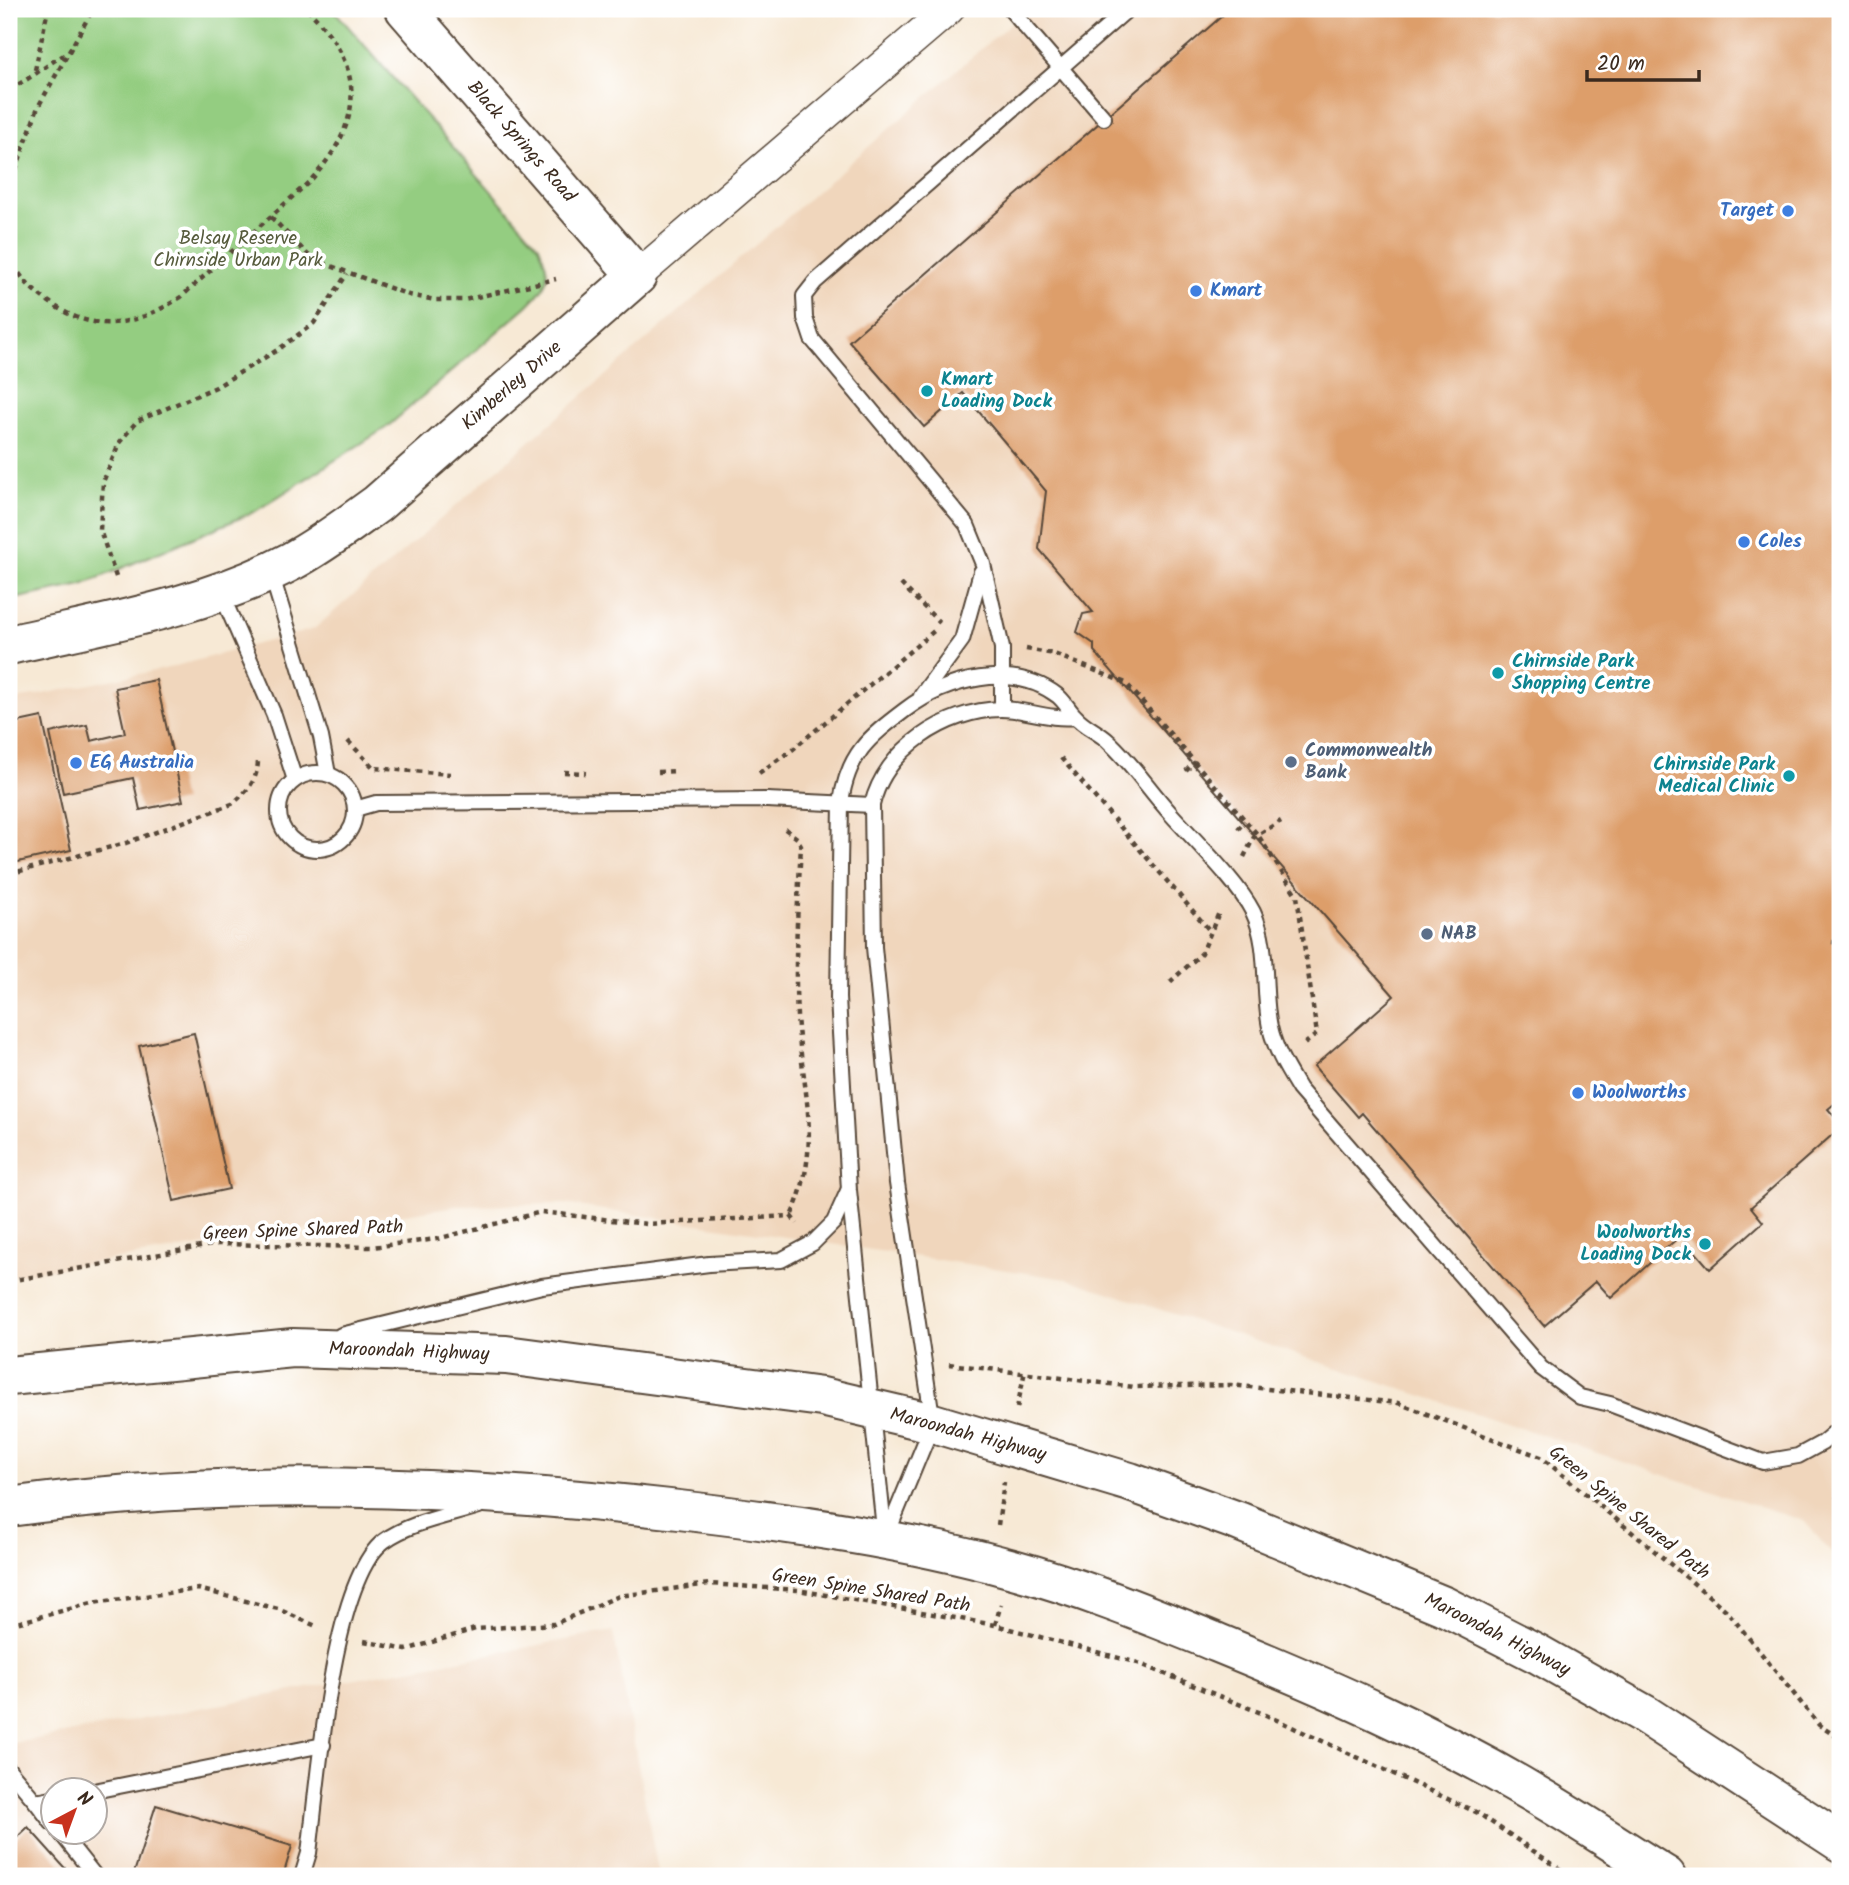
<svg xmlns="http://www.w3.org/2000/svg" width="1849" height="1885" font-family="Kalam,sans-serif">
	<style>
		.built { fill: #f0d6bc; fill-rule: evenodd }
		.green { fill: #94cd81; stroke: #687c50; stroke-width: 2 }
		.building { fill: #dd9e6b }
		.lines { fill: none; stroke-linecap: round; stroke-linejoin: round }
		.lane-casing { stroke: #574739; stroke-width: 18 }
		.street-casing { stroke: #574739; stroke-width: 33 }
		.secondary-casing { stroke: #574739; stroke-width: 42 }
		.highway-casing { stroke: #574739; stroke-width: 42 }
		.path { stroke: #574739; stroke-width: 4.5; stroke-dasharray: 5 5; stroke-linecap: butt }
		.lane { stroke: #fff; stroke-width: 14 }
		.street { stroke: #fff; stroke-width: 30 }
		.secondary { stroke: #fff; stroke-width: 38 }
		.highway { stroke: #fff; stroke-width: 38 }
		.shop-dot { fill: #3f7fe0; stroke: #fff; stroke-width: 2.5 }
		.culture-dot { fill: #0f9aa8; stroke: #fff; stroke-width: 2.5 }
		.service-dot { fill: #5c6f8a; stroke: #fff; stroke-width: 2.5 }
		.labels { text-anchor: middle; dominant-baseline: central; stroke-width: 7; stroke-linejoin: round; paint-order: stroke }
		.street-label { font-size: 19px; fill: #3b2a1e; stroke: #fff }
		.shop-label { font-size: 19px; font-weight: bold; fill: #366cbe; stroke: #fff; text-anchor: start }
		.park-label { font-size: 19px; fill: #565b3c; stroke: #fff }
		.culture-label { font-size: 19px; font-weight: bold; fill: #0d838f; stroke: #fff; text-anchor: start }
		.service-label { font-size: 19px; font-weight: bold; fill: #4e5e75; stroke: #fff; text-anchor: start }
	</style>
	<rect width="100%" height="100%" fill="#fff"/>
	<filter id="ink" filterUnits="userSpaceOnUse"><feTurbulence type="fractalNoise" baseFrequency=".0143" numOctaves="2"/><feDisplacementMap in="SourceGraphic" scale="14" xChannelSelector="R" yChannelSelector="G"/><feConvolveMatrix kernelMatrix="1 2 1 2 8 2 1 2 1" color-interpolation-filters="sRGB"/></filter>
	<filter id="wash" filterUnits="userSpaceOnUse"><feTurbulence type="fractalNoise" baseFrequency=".00686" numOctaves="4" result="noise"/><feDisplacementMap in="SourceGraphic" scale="28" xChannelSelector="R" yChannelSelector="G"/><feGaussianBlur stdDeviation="1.57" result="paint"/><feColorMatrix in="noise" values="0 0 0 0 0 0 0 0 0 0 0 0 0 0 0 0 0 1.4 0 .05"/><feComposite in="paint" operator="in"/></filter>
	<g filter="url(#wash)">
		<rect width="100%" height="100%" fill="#f7e9d5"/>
		<g class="built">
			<polygon points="1027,9 1840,9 1840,1563 1804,1521 1067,1279 564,1204 456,1206 9,1276 9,701 164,669 314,629"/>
			<path d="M 613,1631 L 659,1876 L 9,1876 L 9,1744 ZM 52,1790 L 94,1790 L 94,1832 L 52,1832 Z"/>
		</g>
		<path class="green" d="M 9,9 L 333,9 L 539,246 C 551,277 551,282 527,306 L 387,427 L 254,512 L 82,585 L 9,600 Z"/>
		<g id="blocks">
			<g class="building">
				<polygon points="1230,9 1840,9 1840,1099 1828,1109 1840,1123 1840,1128 1751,1207 1763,1222 1710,1269 1681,1235 1611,1298 1596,1281 1544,1326 1362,1113 1358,1117 1314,1066 1394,996 1094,651 1094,644 1077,632 1083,614 1093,612 1039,549 1046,491 963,393 924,427 849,341"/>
				<polygon points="156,680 183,801 140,810 133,778 63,793 50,733 87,725 91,741 125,733 115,688"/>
				<polygon points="42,717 71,850 9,864 9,724"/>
				<polygon points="194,1033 229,1189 174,1201 139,1046"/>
				<polygon points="156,1805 292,1846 283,1876 133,1876"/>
				<polygon points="28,1827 72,1876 9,1876 9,1845"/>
			</g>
		</g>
	</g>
	<g filter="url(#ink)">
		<use href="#blocks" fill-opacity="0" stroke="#574739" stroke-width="2"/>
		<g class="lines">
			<g class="lane-casing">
				<g id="lane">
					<polyline points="1010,9 1104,118"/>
					<polyline points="271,573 321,737 328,774"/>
					<polyline points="221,593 274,715 295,780"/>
					<polyline points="921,696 962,640 981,572"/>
					<polyline points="1002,709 1002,648 983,564 967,525 812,339 805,318 804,296 815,282 1128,9"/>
					<circle cx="317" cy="811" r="38"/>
					<polyline points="355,809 376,803 767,800 872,805"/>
					<polyline points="341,1335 542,1286 709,1264 781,1260 813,1243 834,1222 848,1191"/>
					<path d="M 886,1537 L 933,1423 L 897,1183 L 874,947 L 872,805 C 885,750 945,710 1001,709 C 1026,709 1049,720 1075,717"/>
					<path d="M 885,1539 L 849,1190 L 838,998 L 841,802 C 848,754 868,738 905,710 C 946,679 1012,661 1058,696 C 1065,702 1069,710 1075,716 C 1084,727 1099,732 1109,742 C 1132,763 1150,791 1171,814 C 1195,841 1237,881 1253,912 C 1270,947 1262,990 1270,1027 C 1275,1050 1287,1069 1299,1089 L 1541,1368 L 1580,1397 L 1610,1404 L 1763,1462 L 1798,1456 L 1822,1443 L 1840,1428"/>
					<polyline points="9,1770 36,1802 52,1799"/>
					<polyline points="94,1791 323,1745"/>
					<polyline points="36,1802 52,1823"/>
					<polyline points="60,1832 95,1876"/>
					<path d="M 302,1876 L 309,1853 C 318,1785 331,1581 384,1541 C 410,1522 448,1516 479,1506"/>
				</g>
			</g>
			<g class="street-casing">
				<polyline id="street" points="637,276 949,9"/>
			</g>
			<g class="secondary-casing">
				<path id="secondary" d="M 9,645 C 104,623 205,607 292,561 C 322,545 349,524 377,504 L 637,276 L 405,9"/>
			</g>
			<g class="highway-casing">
				<g id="highway">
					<polyline points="9,1376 293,1348 506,1355 822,1397 933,1423 1130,1482 1238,1521 1444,1606 1538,1654 1644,1714 1840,1842"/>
					<path d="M 9,1507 C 230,1476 457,1485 679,1510 C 791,1523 904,1539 1013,1569 C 1083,1588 1151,1616 1218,1643 C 1326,1687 1433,1734 1533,1793 C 1578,1819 1622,1849 1666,1876"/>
				</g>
			</g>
			<g class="path">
				<polyline points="35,70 48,9"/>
				<path d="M 9,88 C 23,85 47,64 64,55"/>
				<polyline points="9,189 38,107 93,9"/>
				<polyline points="271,217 312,259 409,295 435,300 464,300 556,279"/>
				<path d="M 9,256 C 23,282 31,290 55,306 C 99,335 139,324 181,297 L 309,182 C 365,122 367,68 307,9"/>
				<polyline points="116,577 100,530 103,482 119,443 137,421 216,387 279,349 314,323 347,274"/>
				<polyline points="901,584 940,623"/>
				<polyline points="1026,649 1054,654 1126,683 1258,835 1297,896 1317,1034 1303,1045"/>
				<polyline points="348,741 374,768 450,774"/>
				<polyline points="1061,758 1211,932"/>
				<polyline points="1186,771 1195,762"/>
				<polyline points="564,772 586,773"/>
				<polyline points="658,772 677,771"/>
				<polyline points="759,773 792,750 934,631"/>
				<path d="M 785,829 L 797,838 L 801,845 C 798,902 794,959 797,1016 C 802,1088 824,1146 791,1216"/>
				<polyline points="1238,829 1245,821"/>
				<polyline points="1244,857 1254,837 1281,821"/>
				<path d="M 9,874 L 126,843 L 232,804 C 248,791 258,780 258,759"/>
				<polyline points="1832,942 1840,943"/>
				<polyline points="1170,982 1202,953 1220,910"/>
				<polyline points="1840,1044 1837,1101 1840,1104"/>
				<polyline points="9,1281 217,1244 372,1247 437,1239 541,1212 647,1224 791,1216 797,1224"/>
				<polyline points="949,1364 1134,1387 1231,1385 1398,1403 1541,1457 1727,1611 1819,1725 1840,1739"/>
				<polyline points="1017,1408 1025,1371"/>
				<polyline points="1836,1499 1840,1495"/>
				<polyline points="998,1525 1004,1482"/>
				<polyline points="9,1625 92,1603 198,1589 278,1609 316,1626"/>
				<polyline points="995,1625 1001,1604"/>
				<polyline points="364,1641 406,1650 475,1629 554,1624 619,1596 709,1584 798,1590 995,1625 1138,1663 1266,1715 1478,1813 1570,1876"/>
			</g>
			<use href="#lane" class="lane"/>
			<use href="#street" class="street"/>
			<use href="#secondary" class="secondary"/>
			<use href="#highway" class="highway"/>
		</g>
	</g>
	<g class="shop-dot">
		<circle cx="1788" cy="211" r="7"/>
		<circle cx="1196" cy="291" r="7"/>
		<circle cx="1744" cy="542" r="7"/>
		<circle cx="76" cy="763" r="7"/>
		<circle cx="1578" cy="1093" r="7"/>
	</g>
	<g class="culture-dot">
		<circle cx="927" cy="391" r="7"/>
		<circle cx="1498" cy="673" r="7"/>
		<circle cx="1789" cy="776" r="7"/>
		<circle cx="1705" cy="1244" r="7"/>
	</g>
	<g class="service-dot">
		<circle cx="1291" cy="762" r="7"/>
		<circle cx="1427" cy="934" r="7"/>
	</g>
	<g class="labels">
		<g class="street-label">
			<text transform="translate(521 142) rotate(49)">Black Springs Road</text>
			<text transform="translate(512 386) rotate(-41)">Kimberley Drive</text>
			<text transform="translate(303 1231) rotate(-2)">Green Spine Shared Path</text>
			<text transform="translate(409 1352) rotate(2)">Maroondah Highway</text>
			<text transform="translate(968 1435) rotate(15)">Maroondah Highway</text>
			<text transform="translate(1629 1513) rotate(39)">Green Spine Shared Path</text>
			<text transform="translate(871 1591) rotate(9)">Green Spine Shared Path</text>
			<text transform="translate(1497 1635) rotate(27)">Maroondah Highway</text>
		</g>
		<g class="shop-label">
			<text x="1774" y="211" text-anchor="end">Target</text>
			<text x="1210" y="291">Kmart</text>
			<text x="1758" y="542">Coles</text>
			<text x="90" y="763">EG Australia</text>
			<text x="1592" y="1093">Woolworths</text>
		</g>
		<g class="park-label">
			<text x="238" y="239">Belsay Reserve<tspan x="238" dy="22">Chirnside Urban Park</tspan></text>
		</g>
		<g class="culture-label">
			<text x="941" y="380">Kmart<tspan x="941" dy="22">Loading Dock</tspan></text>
			<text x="1512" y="662">Chirnside Park<tspan x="1512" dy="22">Shopping Centre</tspan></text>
			<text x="1775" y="765" text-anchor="end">Chirnside Park<tspan x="1775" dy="22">Medical Clinic</tspan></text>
			<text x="1691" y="1233" text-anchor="end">Woolworths<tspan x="1691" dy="22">Loading Dock</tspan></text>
		</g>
		<g class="service-label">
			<text x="1305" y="751">Commonwealth<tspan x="1305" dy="22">Bank</tspan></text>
			<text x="1441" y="934">NAB</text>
		</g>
	</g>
	<rect width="1849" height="1885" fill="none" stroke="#fff" stroke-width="35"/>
	<g transform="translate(74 1811) rotate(41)"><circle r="33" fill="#ffffff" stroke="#b1aaa5" stroke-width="2"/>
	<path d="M0-5L12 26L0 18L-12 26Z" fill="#c8321e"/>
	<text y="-10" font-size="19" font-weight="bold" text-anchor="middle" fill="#3b2a1e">N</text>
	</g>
	<path d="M1587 70v10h112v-10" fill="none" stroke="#3b2a1e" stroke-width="3.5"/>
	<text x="1597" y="70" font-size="21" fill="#3b2a1e" stroke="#ffffff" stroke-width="5" paint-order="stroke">20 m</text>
</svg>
